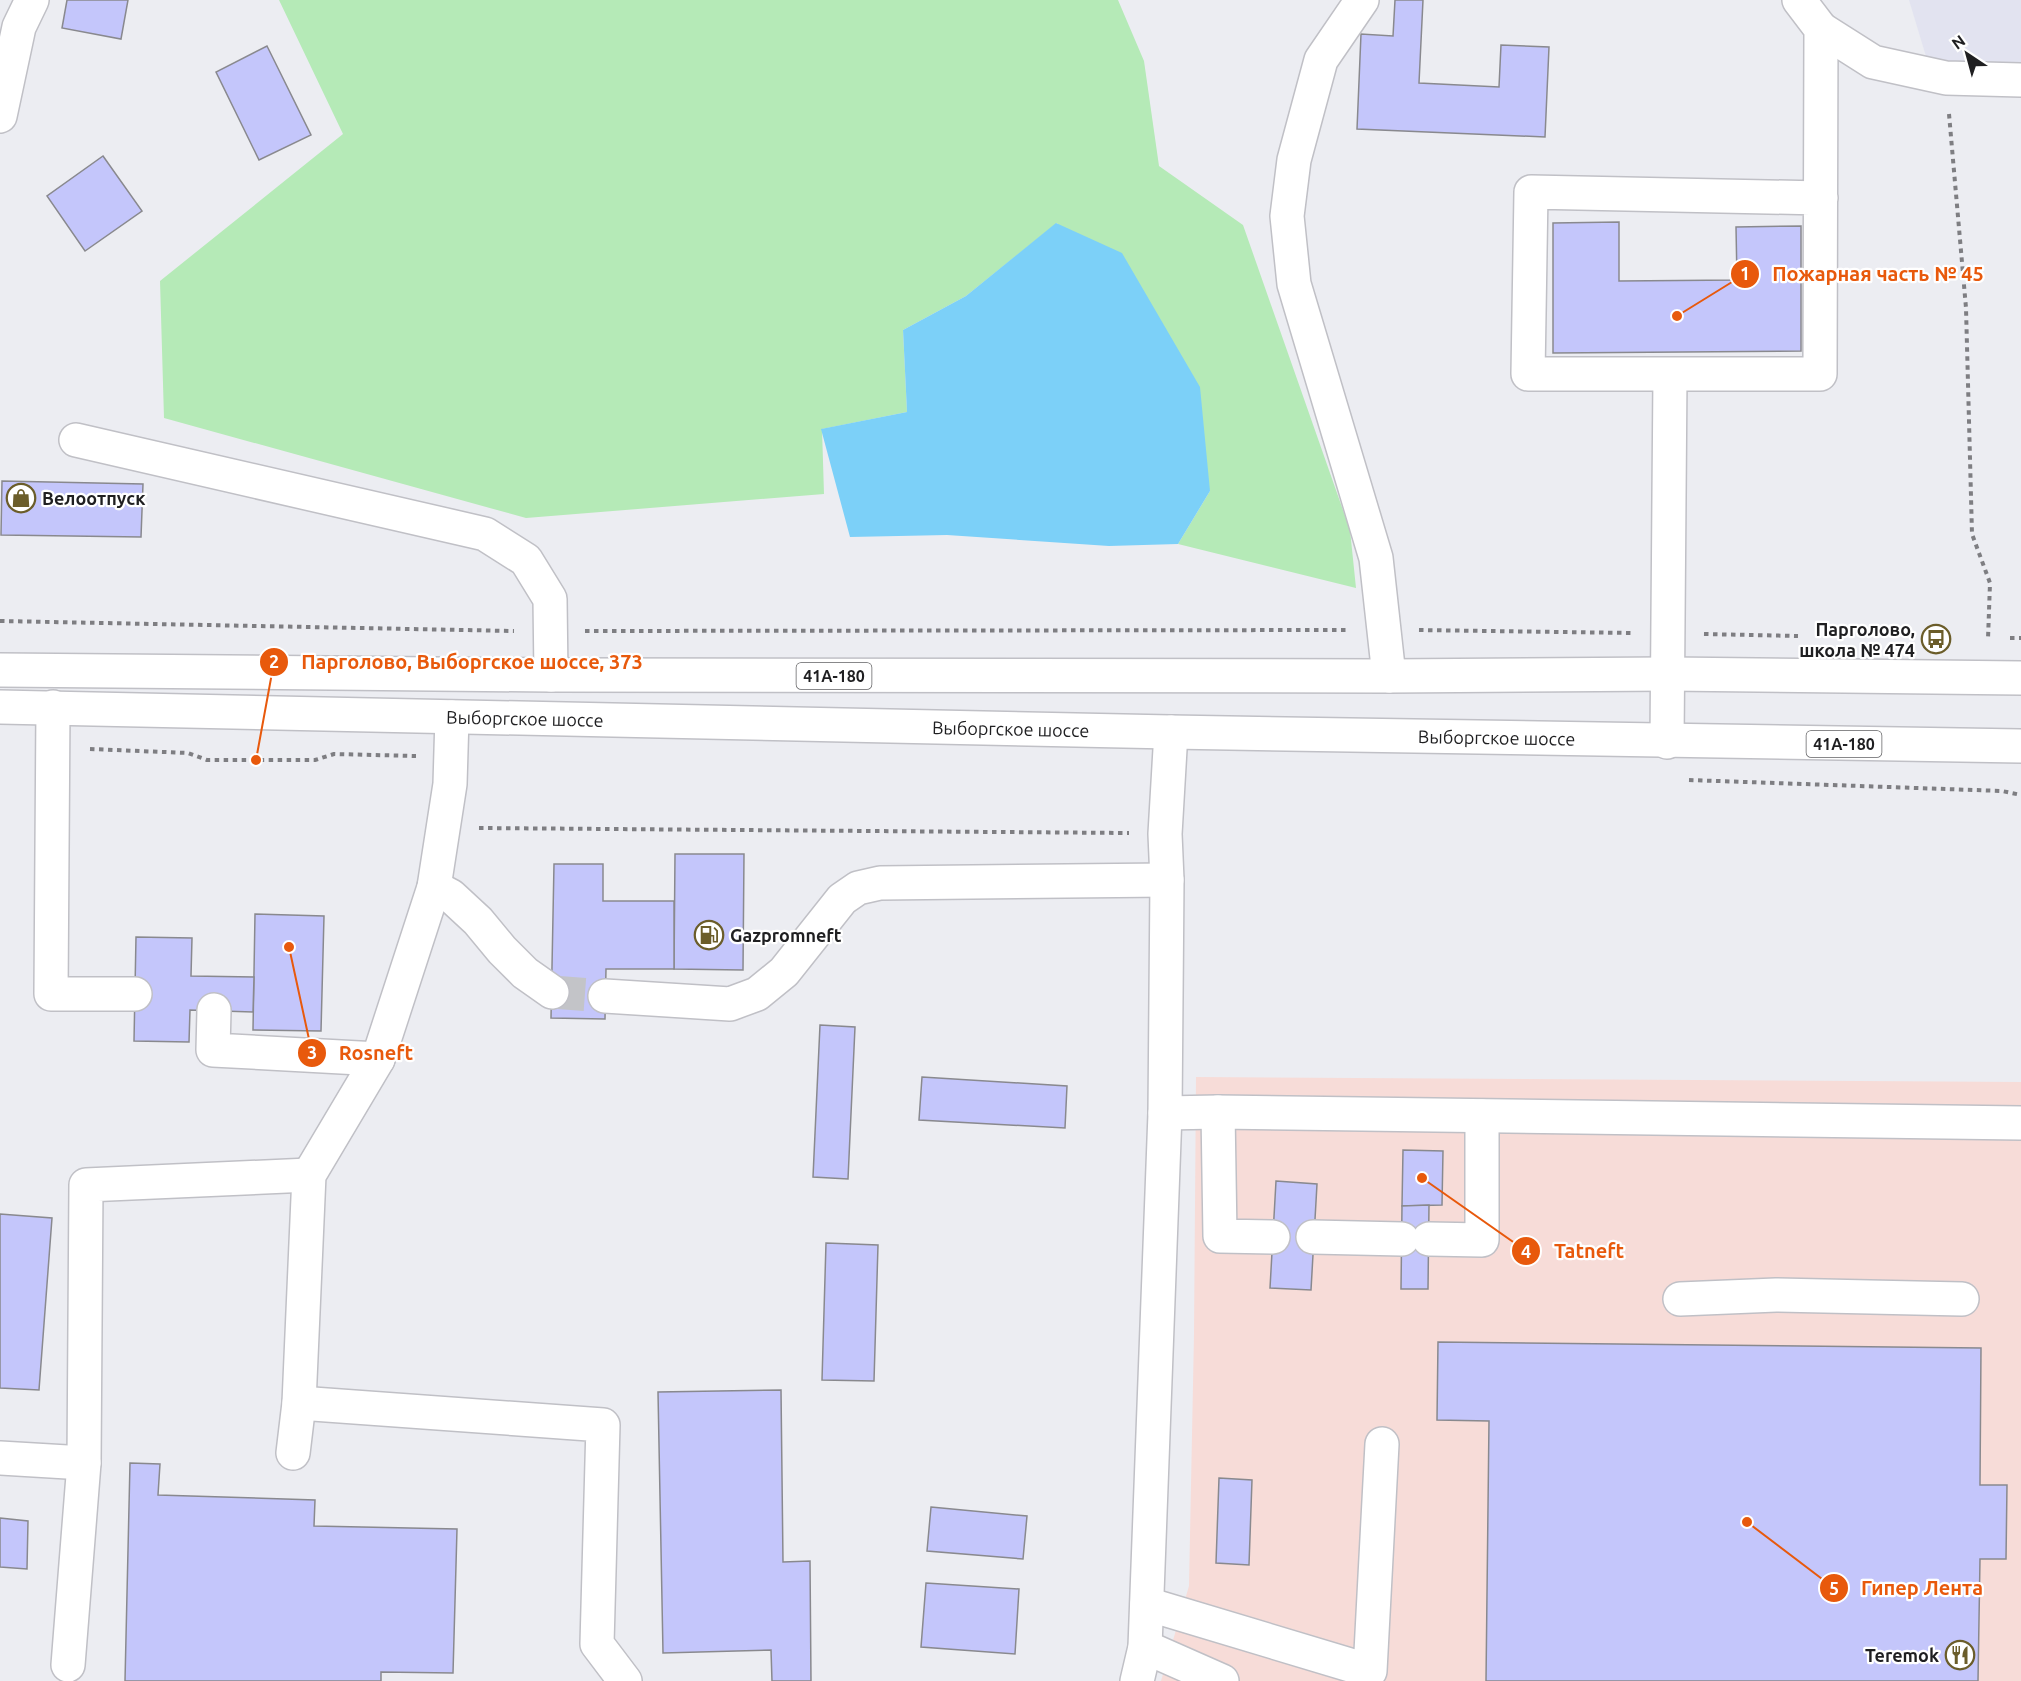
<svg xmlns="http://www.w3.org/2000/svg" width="2021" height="1681" font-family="Ubuntu,sans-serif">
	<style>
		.commercial { fill: #f7dcd8 }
		.built { fill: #e2e3f0 }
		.green { fill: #b5eab7 }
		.water { fill: #7cd0f8 }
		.building { fill: #c4c6fb; stroke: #89898e; stroke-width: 1.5 }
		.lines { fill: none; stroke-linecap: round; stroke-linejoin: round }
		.minor-tunnel { stroke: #c3c4c8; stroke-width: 33; stroke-dasharray: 33 16; stroke-linecap: butt }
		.minor-casing { stroke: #c0c0c6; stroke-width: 36 }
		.major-casing { stroke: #c0c0c6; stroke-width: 36 }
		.path { stroke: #7e7e82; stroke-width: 4; stroke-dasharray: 4.5 4.5; stroke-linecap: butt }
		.minor { stroke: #fff; stroke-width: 33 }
		.major { stroke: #fff; stroke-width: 33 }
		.labels { text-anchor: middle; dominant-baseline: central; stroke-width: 4.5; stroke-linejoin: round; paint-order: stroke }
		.shield { fill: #fff; stroke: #626264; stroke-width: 1.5 }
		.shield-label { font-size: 16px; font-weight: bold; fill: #1f1f21 }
		.poi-label { font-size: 18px; font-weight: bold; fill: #1f1f21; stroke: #fff; text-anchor: start }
		.street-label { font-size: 18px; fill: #1f1f21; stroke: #fff }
		.leader { fill: none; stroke: #e8590c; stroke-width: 2 }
		.callout-dot { fill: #e8590c; stroke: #fff; stroke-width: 2 }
		.mark-label { font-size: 18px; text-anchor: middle; font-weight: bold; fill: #fff }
		.callout-label { font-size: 20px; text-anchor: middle; font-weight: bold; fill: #e8590c; stroke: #fff; stroke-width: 4.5; stroke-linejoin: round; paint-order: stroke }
	</style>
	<rect width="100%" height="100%" fill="#ecedf2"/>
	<polygon class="commercial" points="1196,1077 2021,1082 2021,1681 1161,1681 1189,1586 1194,1334"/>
	<polygon class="built" points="1909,0 2021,0 2021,64 1928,63"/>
	<polygon class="green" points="279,0 1118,0 1144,61 1159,166 1243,225 1350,530 1356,588 1178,544 1210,491 1057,223 966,296 903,330 907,412 822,429 824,494 526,518 164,418 160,281 343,134"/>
	<polygon class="water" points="1056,223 1122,253 1200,387 1210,491 1178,544 1109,546 947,535 850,537 821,429 907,412 903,330 966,296"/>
	<g class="building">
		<polygon points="67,0 128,0 121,39 62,28"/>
		<polygon points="1395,0 1423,0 1419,83 1499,87 1501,45 1549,47 1545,137 1357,129 1361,34 1393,36"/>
		<polygon points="267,46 311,135 259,160 216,72"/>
		<polygon points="103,156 142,211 85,251 47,196"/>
		<polygon points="1619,222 1619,281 1737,280 1736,227 1801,226 1801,351 1553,353 1553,223"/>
		<polygon points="2,481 143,484 141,537 1,535"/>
		<polygon points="675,854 744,854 743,970 674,969"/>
		<polygon points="554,864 603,864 603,901 674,901 674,969 606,969 605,1019 551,1018"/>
		<polygon points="255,914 324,916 321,1031 253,1030"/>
		<polygon points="136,937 192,938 191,976 254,977 253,1012 190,1010 189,1042 134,1041"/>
		<polygon points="820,1025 855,1027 848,1179 813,1177"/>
		<polygon points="922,1077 1067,1086 1065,1128 919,1120"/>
		<polygon points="1403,1150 1443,1151 1442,1205 1402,1206"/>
		<polygon points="1276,1181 1317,1184 1311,1290 1270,1288"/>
		<polygon points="1429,1205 1428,1289 1401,1289 1402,1206"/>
		<polygon points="0,1214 52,1218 39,1390 0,1388"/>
		<polygon points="826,1243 878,1245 874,1381 822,1380"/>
		<polygon points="1438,1342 1981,1348 1980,1485 2007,1485 2006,1559 1980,1559 1978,1681 1486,1681 1489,1421 1437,1420"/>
		<polygon points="781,1390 783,1562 810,1561 811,1681 772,1681 771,1650 663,1653 658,1392"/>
		<polygon points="130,1463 160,1464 158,1495 315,1500 314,1526 457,1529 453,1673 381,1672 381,1681 125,1681"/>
		<polygon points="1219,1478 1252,1480 1249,1565 1216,1563"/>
		<polygon points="931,1507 1027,1516 1023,1559 927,1551"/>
		<polygon points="0,1518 28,1521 27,1569 0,1567"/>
		<polygon points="926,1583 1019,1589 1015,1654 921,1647"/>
	</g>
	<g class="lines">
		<polyline class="minor-tunnel" points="552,992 605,996"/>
		<g class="minor-casing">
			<g id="minor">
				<polyline points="1362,0 1321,60 1294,160 1287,216 1294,284 1376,558 1389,676"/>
				<polyline points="1799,0 1821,29 1820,374 1528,374 1531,192 1821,198"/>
				<polyline points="1821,29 1873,62 1946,78 2021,80"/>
				<polyline points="0,116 19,27 32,0"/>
				<polyline points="76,440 485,534 526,560 550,599 551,675"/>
				<polyline points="53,707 51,994 135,994"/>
				<polyline points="1667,742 1670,375"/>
				<polyline points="434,887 451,896 478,921 502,950 525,973 552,992"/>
				<polyline points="605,996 730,1004 757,994 784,972 842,899 858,888 880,883 1167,880"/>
				<polyline points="214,1010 213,1050 378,1059"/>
				<polyline points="1218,1112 1220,1236 1273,1237"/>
				<polyline points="1165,1113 1218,1112 2021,1123"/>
				<polyline points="1313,1237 1402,1239"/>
				<polyline points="1429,1239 1482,1240 1482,1116"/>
				<polyline points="1680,1299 1776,1295 1962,1299"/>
				<polyline points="299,1403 603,1425 597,1644 625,1681"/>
				<polyline points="293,1453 299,1403 309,1175 378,1059 434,887 450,784 452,717"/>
				<polyline points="0,1458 84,1463"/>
				<polyline points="1147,1604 1370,1671 1382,1444"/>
				<polyline points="1145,1647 1222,1681"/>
				<polyline points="68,1665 84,1463 86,1185 309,1175"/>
				<polyline points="1137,1681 1145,1647 1165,1113 1167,880 1165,834 1171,732"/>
			</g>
		</g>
		<g class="major-casing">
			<g id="major">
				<polyline points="0,670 551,675 1389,676 1669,674 2021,678"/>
				<path id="s1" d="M 0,707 L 1171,732 L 2021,746"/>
			</g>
		</g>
		<g class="path">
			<polyline points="1949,114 1966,308 1972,534 1990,583 1988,639"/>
			<polyline points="0,621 514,631"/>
			<polyline points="1419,630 1633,633"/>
			<polyline points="585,631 1348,630"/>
			<polyline points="1704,634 1798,636"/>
			<polyline points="2010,638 2021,638"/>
			<polyline points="90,749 188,753 207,760 315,760 334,754 416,756"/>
			<polyline points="1689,780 2002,791 2021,795"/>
			<polyline points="479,828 1129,833"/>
		</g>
		<use href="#minor" class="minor"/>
		<use href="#major" class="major"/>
	</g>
	<defs>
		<g id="shop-ring" transform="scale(1.5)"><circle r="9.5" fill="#fff" stroke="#6b5d2a" stroke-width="1.5"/><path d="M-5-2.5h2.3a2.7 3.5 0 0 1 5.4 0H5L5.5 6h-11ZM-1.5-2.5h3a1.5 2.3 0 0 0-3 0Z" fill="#6b5d2a"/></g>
		<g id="bus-ring" transform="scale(1.5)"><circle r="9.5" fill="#fff" stroke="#6b5d2a" stroke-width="1.5"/><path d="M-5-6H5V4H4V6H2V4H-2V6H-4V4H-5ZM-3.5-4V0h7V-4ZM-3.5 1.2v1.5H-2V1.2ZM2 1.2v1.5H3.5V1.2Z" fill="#6b5d2a"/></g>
		<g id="fuel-ring" transform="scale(1.5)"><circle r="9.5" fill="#fff" stroke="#6b5d2a" stroke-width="1.5"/><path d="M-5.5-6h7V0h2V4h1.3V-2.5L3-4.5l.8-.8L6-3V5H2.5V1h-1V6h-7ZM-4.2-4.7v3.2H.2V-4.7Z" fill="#6b5d2a"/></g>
		<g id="restaurant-ring" transform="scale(1.5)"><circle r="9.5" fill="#fff" stroke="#6b5d2a" stroke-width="1.5"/><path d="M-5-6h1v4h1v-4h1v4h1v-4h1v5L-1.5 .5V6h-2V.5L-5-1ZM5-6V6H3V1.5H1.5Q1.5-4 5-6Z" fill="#6b5d2a"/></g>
	</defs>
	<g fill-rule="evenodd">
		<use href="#shop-ring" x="21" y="498"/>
		<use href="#bus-ring" x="1936" y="639"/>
		<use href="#fuel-ring" x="709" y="935"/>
		<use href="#restaurant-ring" x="1960" y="1655"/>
	</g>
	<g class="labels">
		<g class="shield">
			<rect x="796.5" y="663" width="75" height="26" rx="4.5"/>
			<rect x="1806.5" y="731" width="75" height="26" rx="4.5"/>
		</g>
		<g class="shield-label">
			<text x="834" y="676">41А-180</text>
			<text x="1844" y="744">41А-180</text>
		</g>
		<g class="poi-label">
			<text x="42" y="498">Велоотпуск</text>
			<text x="1915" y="629" text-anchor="end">Парголово,<tspan x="1915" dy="21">школа № 474</tspan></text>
			<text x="730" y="935">Gazpromneft</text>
			<text x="1939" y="1655" text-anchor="end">Teremok</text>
		</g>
		<g class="street-label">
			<text stroke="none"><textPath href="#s1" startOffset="525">Выборгское шоссе</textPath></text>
			<text stroke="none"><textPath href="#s1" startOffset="1011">Выборгское шоссе</textPath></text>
			<text stroke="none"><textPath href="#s1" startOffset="1497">Выборгское шоссе</textPath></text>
		</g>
	</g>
	<path class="leader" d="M1677 316L1745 274M256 760L274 662M289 947L312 1053M1422 1178L1526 1251M1747 1522L1834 1588"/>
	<g class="callout-dot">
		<circle cx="1677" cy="316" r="6"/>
		<circle cx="256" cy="760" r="6"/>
		<circle cx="289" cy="947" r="6"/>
		<circle cx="1422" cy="1178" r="6"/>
		<circle cx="1747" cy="1522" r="6"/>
		<circle cx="1745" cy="274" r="15"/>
		<circle cx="274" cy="662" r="15"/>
		<circle cx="312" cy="1053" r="15"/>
		<circle cx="1526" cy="1251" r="15"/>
		<circle cx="1834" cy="1588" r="15"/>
	</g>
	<g class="mark-label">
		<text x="1745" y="280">1</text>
		<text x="274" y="668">2</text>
		<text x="312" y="1059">3</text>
		<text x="1526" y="1258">4</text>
		<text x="1834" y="1595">5</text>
	</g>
	<g class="callout-label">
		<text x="1878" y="281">Пожарная часть № 45</text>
		<text x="472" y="669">Парголово, Выборгское шоссе, 373</text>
		<text x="376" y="1060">Rosneft</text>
		<text x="1589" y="1258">Tatneft</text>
		<text x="1922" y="1595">Гипер Лента</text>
	</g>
	<g transform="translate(1967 54) rotate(324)" stroke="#ffffff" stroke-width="4.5" paint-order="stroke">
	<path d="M0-4.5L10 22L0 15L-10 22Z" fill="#1f1f21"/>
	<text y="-9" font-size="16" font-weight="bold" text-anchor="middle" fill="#1f1f21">N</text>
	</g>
</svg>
